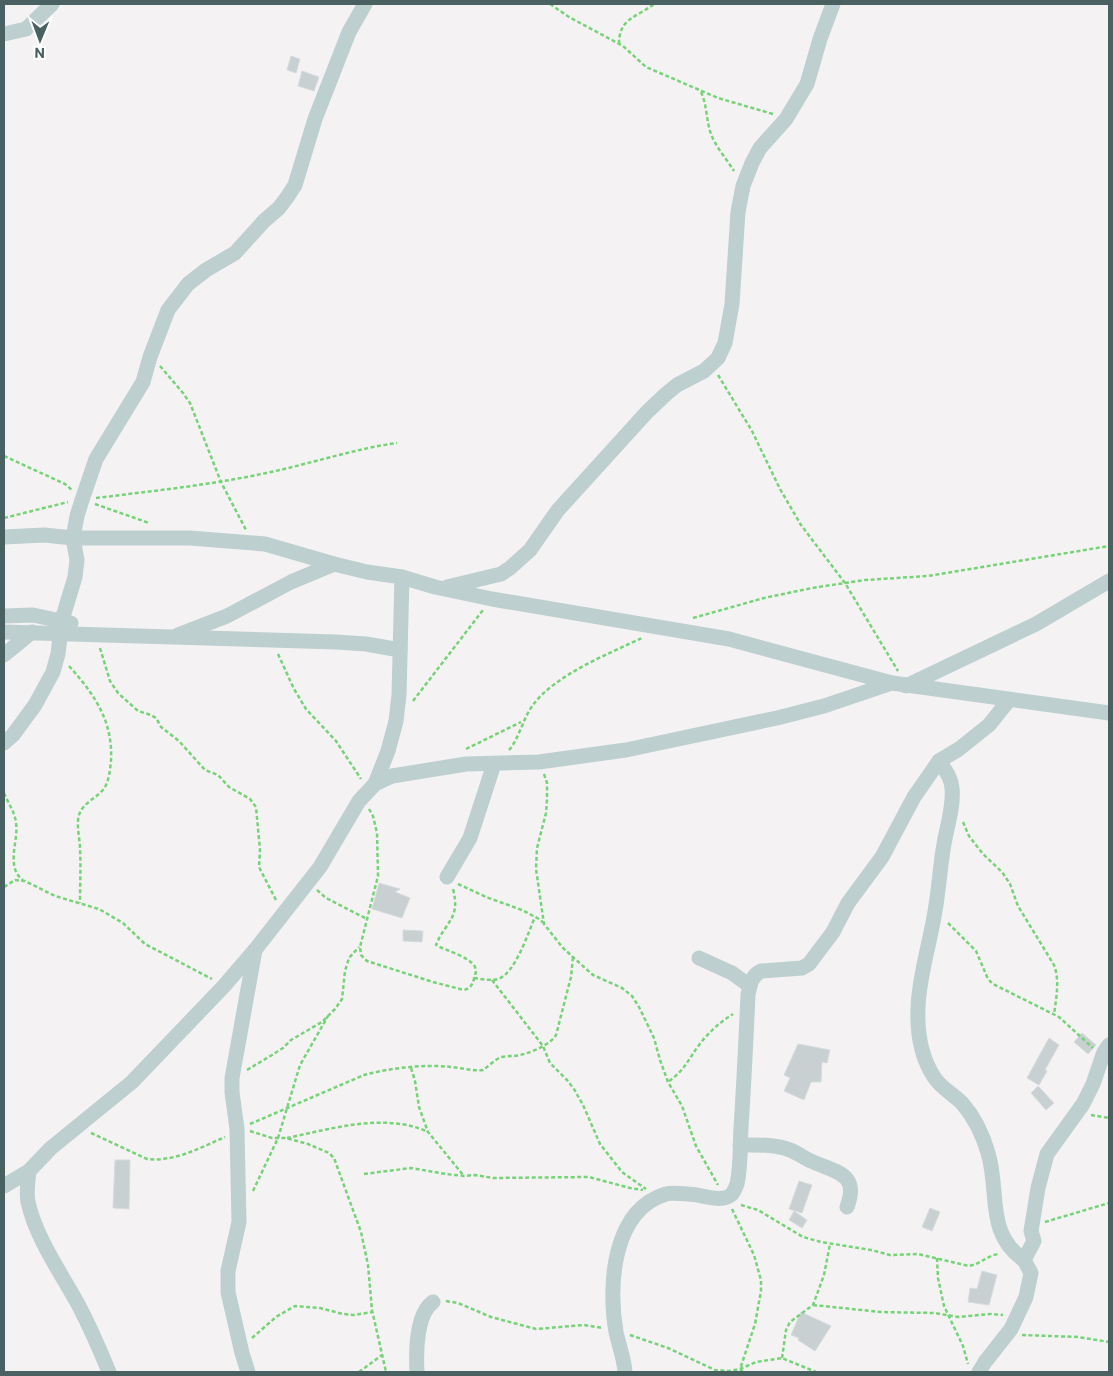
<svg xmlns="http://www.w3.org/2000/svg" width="1113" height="1376" font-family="Commissioner,sans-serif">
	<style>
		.building { fill: #c9d0d2; stroke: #d6dcde }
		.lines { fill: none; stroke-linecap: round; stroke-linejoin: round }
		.path { stroke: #77d378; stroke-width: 2.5; stroke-dasharray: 4 2.5; stroke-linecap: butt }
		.minor { stroke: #bdcfcf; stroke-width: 15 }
	</style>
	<rect width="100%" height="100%" fill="#f5f2f4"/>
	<g class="building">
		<polygon points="291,56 300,59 296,73 287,70"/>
		<polygon points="302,71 319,77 314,91 298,86"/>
		<polygon points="379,883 400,889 395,892 410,898 402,918 372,909"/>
		<polygon points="403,930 423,931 422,942 403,941"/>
		<polygon points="1082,1033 1096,1045 1088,1054 1074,1042"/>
		<polygon points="1049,1038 1059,1045 1045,1070 1047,1071 1039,1085 1027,1078"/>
		<polygon points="798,1044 830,1050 827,1063 822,1062 821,1082 811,1082 804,1100 784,1091 790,1078 784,1075"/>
		<polygon points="1038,1086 1054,1103 1046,1110 1031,1093"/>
		<polygon points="115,1160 130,1160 129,1209 113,1208"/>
		<polygon points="799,1181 812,1185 802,1213 789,1209"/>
		<polygon points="930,1208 940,1212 932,1231 922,1227"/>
		<polygon points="794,1211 807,1220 802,1228 789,1220"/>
		<polygon points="982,1271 997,1275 989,1305 968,1302 970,1288 977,1289"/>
		<polygon points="801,1312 831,1326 815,1351 798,1340 799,1338 791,1335"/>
	</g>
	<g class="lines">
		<g class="path">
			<polyline points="550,4 569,17 623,46 646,67 718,98 773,114"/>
			<path d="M 619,44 C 619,18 636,18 654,4"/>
			<path d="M 701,92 C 707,105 706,118 710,131 C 714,145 726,158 734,171"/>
			<polyline points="160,366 183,393 190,403 221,482 246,530"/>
			<polyline points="718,375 752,431 780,489 801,525 845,583 898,671"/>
			<polyline points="4,456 65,484 72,490"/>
			<path d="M 96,498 C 153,491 210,485 266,473 C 310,464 353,449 397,443"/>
			<polyline points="95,504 149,523"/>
			<polyline points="4,518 68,502"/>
			<polyline points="693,618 764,598 812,588 865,580 928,576 1109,546"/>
			<polyline points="100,648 110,681 118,693 138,711 151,715 156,718 161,727 179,741 205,770 218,775 229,787 250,799 256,807 260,850 259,867 277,902"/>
			<polyline points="278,654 294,689 306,709 336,741 361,779"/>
			<path d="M 69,666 C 95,695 113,721 111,761 C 110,770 109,780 105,787 C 98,798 83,802 79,815 C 76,825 80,839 80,849 C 81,867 80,885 80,903"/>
			<polyline points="413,701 483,610"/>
			<polyline points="466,749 521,722"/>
			<path d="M 509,750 C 519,739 523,718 533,705 C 555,675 608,654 642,638"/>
			<polyline points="544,774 547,783 547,799 546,813 537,848 536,869 544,924 563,948 584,967 593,975 622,988 632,996 639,1007 654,1038 660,1060 668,1082 682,1106 696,1146 718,1185"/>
			<path d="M 4,793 C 8,803 15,812 16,823 C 19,840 5,867 23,880"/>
			<path d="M 369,809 L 373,816 L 377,833 L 378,876 L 360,947 L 361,955 L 367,961 L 433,982 L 464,990 C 471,988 472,985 474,979 C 475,975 477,971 475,967 C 469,956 446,951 436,945 C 445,922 461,919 453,889"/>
			<path d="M 963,822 L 969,836 L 983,854 L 1002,872 L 1010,884 L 1018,906 L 1054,965 C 1060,981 1056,998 1054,1015"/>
			<polyline points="458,884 486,897 522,910 541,920 543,923"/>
			<polyline points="4,887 15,880 25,881 55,896 99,909 123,923 145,944 212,979"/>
			<polyline points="317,890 326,898 367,919"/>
			<polyline points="948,923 976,951 988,979 993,984 1059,1017 1093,1048"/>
			<path d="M 474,978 C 482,979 490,981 498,979 C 515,974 528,933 535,917"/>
			<polyline points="492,980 543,1046 550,1063 567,1080 574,1089 583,1105 600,1144 622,1172 646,1189"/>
			<polyline points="411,1068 415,1081 419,1107 428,1132 464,1176"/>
			<polyline points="247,1070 272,1055 283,1048 291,1040 322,1022 335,1009 342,999 345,971 349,958 359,947"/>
			<path d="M 669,1081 C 684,1071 688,1060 699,1045 C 708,1033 720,1022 733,1014"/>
			<polyline points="1091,1115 1109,1118"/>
			<path d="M 250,1124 L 364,1075 C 390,1068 424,1064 452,1067 C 462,1068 472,1071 483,1070 C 489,1066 495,1059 502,1057 C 506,1056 510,1056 514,1056 C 526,1055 551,1045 556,1035 L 571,977 L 573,957"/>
			<polyline points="250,1131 272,1138 286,1138 308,1144 329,1153 334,1158 361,1232 368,1265 372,1310 386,1372"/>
			<path d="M 91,1133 L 147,1159 C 174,1162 200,1148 225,1137"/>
			<path d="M 287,1138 C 330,1129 386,1112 428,1132"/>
			<polyline points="364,1174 411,1168 446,1174 464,1176 475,1175 493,1178 589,1177 630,1188 643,1190"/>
			<polyline points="253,1191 278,1138 300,1065 328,1016"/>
			<path d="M 741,1205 L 758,1210 L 803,1237 L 821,1242 L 871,1250 L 890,1255 L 918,1254 L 969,1266 C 980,1264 987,1256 998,1254"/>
			<polyline points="732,1209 754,1255 761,1280 761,1291 755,1324 740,1369 743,1372"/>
			<polyline points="1045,1222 1109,1203"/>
			<polyline points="937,1258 938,1278 944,1306 963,1346 968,1364"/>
			<polyline points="446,1301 458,1303 491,1317 536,1329 584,1325 603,1328"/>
			<polyline points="813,1305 881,1312 934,1313 959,1317 990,1314 1003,1315"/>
			<polyline points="630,1335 668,1348 715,1370 730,1371 740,1369 756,1362 782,1358 816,1372"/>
			<polyline points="1022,1335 1078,1337 1109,1342"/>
			<polyline points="252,1338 276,1317 295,1306 320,1308 343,1314 354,1315 372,1312"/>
			<polyline points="782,1358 786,1330 790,1322 813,1305 824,1275 830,1244"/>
			<polyline points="359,1372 382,1355"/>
		</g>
		<g class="minor">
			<polyline points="4,34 26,29 52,4"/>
			<polyline points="4,537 44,535 73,538 190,538 265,544 334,564 367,572 402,577 435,587 492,599 729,639 892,683 1109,713"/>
			<polyline points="447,587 501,574 510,568 530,550 558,510 647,412 666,394 677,385 704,371 718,358 725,343 732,304 738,212 743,186 752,163 760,148 786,119 807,84 820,39 833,4"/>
			<polyline points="4,616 33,615 71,623"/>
			<polyline points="4,632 336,642 366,644 400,650"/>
			<polyline points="178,635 227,616 291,582 334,564"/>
			<polyline points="4,655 32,632"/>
			<polyline points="906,686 1036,624 1109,581"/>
			<polyline points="4,743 13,735 35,705 53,672 58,654 62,620 75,577 77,560 73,538 77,516 82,500 96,459 143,382 150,357 168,310 188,284 206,270 235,253 264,221 279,208 288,196 295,185 315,119 349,32 365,4"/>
			<path d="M 939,761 C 945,770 951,777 952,788 C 954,806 947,826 944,844 C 940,866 939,889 935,911 C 930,944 919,975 918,1008 C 917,1032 921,1057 934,1077 C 941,1088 953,1094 962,1103 C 974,1117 983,1135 988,1153 C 1000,1192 985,1233 1024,1260"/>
			<polyline points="375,784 388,751 396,721 399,695 402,577"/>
			<polyline points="447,877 470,838 494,764"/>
			<polyline points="699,958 732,973 750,986"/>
			<path d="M 740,1145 C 757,1145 775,1144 790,1150 C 798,1153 804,1158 811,1161 C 835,1172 860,1173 847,1207"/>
			<path d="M 29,1171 C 28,1181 26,1192 28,1202 C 36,1238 61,1273 79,1306 C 90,1327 100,1350 109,1372"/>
			<polyline points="4,1186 29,1171 51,1148 132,1082 224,986 255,950 320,867 359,801 375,784 392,776 466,764 539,762 626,750 777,718 824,706 892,683"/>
			<polyline points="248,1372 242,1353 228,1292 228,1271 239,1222 237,1129 232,1092 232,1078 255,950"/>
			<path d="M 417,1372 C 416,1353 416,1314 433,1302"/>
			<path d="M 625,1372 C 624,1358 619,1346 616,1332 C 608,1287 612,1210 666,1194 C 672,1192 681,1194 688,1194 C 701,1194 722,1204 732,1194 C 734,1191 736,1187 737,1184 C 741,1166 740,1145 741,1127 C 744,1083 746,1039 748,995 C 750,985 751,976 761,971 L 802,968 L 809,964 L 833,932 L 848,903 L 882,857 L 914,797 L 939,761 L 959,749 L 989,725 L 1009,700"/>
			<polyline points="979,1372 985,1362 1011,1329 1026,1297 1031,1273 1024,1260 1034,1241 1031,1231 1038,1188 1047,1154 1083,1104 1093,1084 1104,1052 1109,1045"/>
		</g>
	</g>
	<rect width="1113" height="1376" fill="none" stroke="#496161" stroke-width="10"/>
	<g transform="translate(40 40) rotate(181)" stroke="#ffffff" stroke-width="4" paint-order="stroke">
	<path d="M0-4L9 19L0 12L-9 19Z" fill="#496161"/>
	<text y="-8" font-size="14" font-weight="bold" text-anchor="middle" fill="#496161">N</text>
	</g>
</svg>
